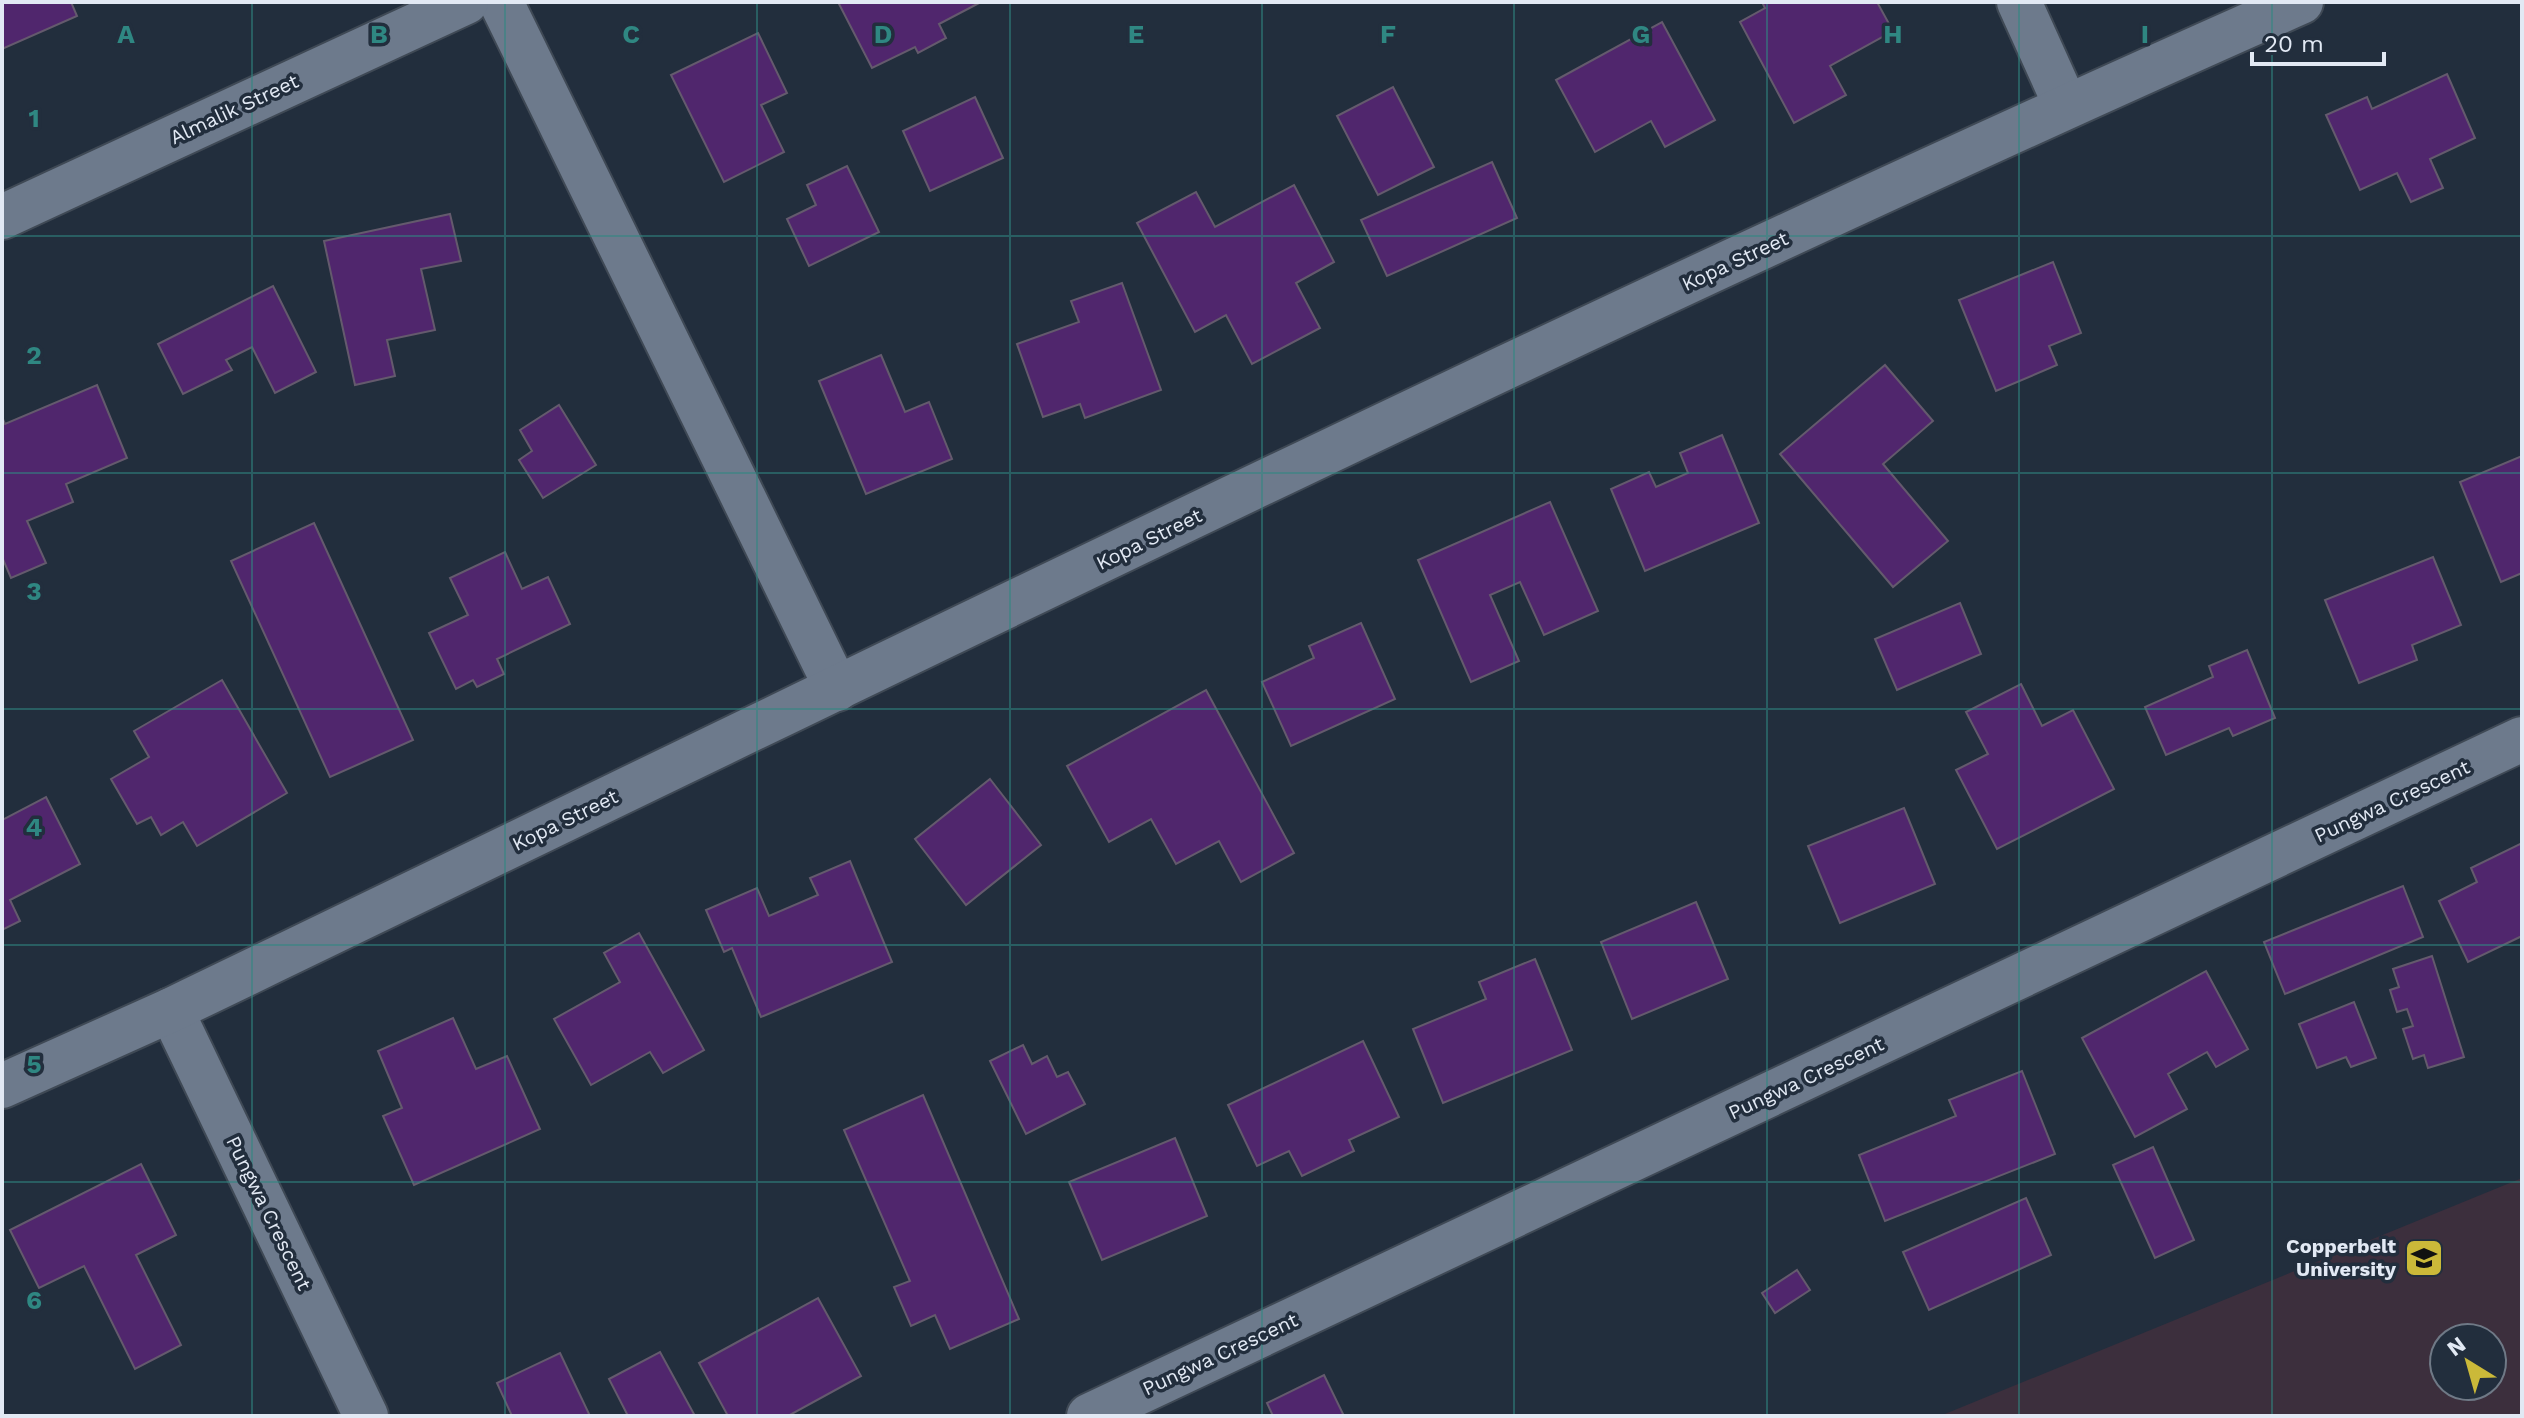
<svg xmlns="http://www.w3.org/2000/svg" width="2524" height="1418" font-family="'Work Sans',sans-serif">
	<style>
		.education { fill: #3c2f3d; fill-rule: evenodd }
		.building { fill: #50266d; stroke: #645a6d; stroke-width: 2 }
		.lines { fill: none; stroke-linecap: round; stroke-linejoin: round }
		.minor-casing { stroke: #3f4955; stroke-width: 48 }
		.minor { stroke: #6d7a8c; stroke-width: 44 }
		.grid { fill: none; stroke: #2f8782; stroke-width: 2; stroke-opacity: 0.55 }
		.labels { text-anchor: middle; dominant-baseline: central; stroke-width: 7; stroke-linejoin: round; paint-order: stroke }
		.street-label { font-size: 20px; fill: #e2e9f4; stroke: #222e3d }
		.poi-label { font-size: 20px; font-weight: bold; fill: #e2e9f4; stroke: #222e3d; text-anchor: end }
		.grid-label { font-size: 26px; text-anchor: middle; font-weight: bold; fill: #2f8782; stroke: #222e3d; stroke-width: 7; stroke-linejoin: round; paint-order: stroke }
	</style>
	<rect width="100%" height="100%" fill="#222e3d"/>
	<path class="education" d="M 2522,1178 L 2522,1416 L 1940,1416 ZM 2444,1338 L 2492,1338 L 2492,1386 L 2444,1386 Z"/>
	<g class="building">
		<polygon points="2,2 71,2 77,16 2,49"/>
		<polygon points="838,2 981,2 939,24 946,38 918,53 915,47 872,68"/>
		<polygon points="1762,2 1877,2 1893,31 1830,66 1846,95 1794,123 1740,22 1765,8"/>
		<polygon points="1662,22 1715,120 1665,147 1651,121 1595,152 1556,80"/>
		<polygon points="758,33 787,93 761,105 784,152 724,182 671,75"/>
		<polygon points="2447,74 2475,138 2430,159 2443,188 2411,202 2397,173 2360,190 2326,115 2367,97 2372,109"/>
		<polygon points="1393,87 1434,167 1378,195 1337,116"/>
		<polygon points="975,97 1003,158 930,191 903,131"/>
		<polygon points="1492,162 1517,218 1387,276 1361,220"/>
		<polygon points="847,166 879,232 809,266 787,219 816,205 807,185"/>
		<polygon points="1294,185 1334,262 1296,283 1320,328 1252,364 1226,315 1195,332 1137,223 1196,192 1215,227"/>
		<polygon points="450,214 461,261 421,269 435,330 387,340 395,376 355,385 324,241"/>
		<polygon points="2053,262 2081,333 2049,346 2057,365 1996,391 1959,300"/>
		<polygon points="1122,283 1161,390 1085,418 1080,404 1043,417 1017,344 1079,322 1071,301"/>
		<polygon points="273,286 316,372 275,393 252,347 226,360 232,370 183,394 158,344"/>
		<polygon points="881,355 905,412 929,402 952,459 866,494 819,381"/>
		<polygon points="1885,365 1933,421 1883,464 1948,541 1893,587 1780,454"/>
		<polygon points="97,385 127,458 66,484 73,502 27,521 46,563 11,578 2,557 2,417 5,424"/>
		<polygon points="559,405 596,465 543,498 519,460 532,451 520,430"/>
		<polygon points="1722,435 1759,523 1645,571 1611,489 1649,472 1656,487 1688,473 1680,453"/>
		<polygon points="2522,456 2522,573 2501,582 2460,482"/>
		<polygon points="1550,502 1598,611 1544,635 1520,582 1490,595 1519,661 1471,682 1418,560"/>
		<polygon points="314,523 413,740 330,777 231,561"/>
		<polygon points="505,552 522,589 548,577 570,624 497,659 504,674 477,687 473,680 456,689 429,633 468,615 450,578"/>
		<polygon points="2433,557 2461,625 2412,645 2417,660 2359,683 2325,600"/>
		<polygon points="1960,603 1981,654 1897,690 1875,639"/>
		<polygon points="1361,623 1395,699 1291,746 1262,682 1314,658 1309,646"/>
		<polygon points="2247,650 2275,718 2233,736 2229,728 2166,755 2145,707 2213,677 2209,666"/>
		<polygon points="222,680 287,793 197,846 183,822 161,835 151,817 137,824 111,779 149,757 134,731"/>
		<polygon points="2021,684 2042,726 2073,710 2114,789 1997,849 1956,770 1988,754 1966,712"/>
		<polygon points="1206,690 1294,853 1241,882 1219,841 1176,864 1151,819 1109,842 1067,766"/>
		<polygon points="990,779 1041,845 966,905 915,839"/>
		<polygon points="46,797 80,864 10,900 20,921 2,930 2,820"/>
		<polygon points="1904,808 1935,884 1840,923 1808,846"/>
		<polygon points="2522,843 2522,936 2468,962 2439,901 2477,882 2471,868"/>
		<polygon points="850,861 892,962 761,1017 732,948 724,952 706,910 757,888 769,916 818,895 810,878"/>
		<polygon points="2403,886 2423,937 2285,994 2264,942"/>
		<polygon points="1696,902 1728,979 1632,1019 1601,942"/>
		<polygon points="639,933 704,1050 663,1073 650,1052 591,1085 554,1019 620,982 604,953"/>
		<polygon points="2432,956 2464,1057 2428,1068 2424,1055 2413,1059 2403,1029 2413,1026 2407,1009 2397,1012 2390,990 2399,987 2393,969"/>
		<polygon points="1535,959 1572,1050 1443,1103 1413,1029 1486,999 1479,982"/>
		<polygon points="2206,971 2248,1049 2216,1067 2207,1052 2168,1074 2187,1109 2135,1137 2082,1038"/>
		<polygon points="2354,1002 2376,1058 2351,1067 2346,1057 2317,1068 2299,1024"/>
		<polygon points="453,1018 476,1069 507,1056 540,1129 414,1185 383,1116 402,1108 378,1051"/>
		<polygon points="1363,1041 1399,1117 1349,1140 1354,1151 1302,1176 1289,1151 1257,1166 1228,1105"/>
		<polygon points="1023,1045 1032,1064 1047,1056 1057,1077 1068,1072 1085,1104 1026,1134 990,1061"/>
		<polygon points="2022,1071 2055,1154 1885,1221 1859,1155 1956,1116 1949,1100"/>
		<polygon points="923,1095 1019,1319 950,1349 935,1315 911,1326 894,1287 910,1281 844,1130"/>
		<polygon points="1175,1138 1207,1216 1102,1260 1069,1182"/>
		<polygon points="2153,1147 2194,1240 2155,1258 2113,1165"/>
		<polygon points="141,1164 176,1235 136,1255 181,1345 135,1369 84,1266 39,1288 10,1230"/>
		<polygon points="2026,1198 2051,1255 1929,1310 1903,1252"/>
		<polygon points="1797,1270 1810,1290 1775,1313 1762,1293"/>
		<polygon points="818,1298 861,1376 788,1416 728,1416 699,1363"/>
		<polygon points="660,1352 695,1416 628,1416 609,1379"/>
		<polygon points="560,1353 590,1416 512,1416 497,1383"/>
		<polygon points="1324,1375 1344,1416 1273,1416 1267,1403"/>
	</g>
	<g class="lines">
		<g class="minor-casing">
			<g id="minor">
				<polyline points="501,2 837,689"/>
				<polyline points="2019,2 2066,106"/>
				<polyline points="2,217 466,2"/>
				<polyline points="171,1010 366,1416"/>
				<path d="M 2,1086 L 171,1010 C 879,669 1583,320 2301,2"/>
				<polyline points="1089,1416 2522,739"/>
			</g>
		</g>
		<use href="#minor" class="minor"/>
	</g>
	<path class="grid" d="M 252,2 L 252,1416M 505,2 L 505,1416M 757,2 L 757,1416M 1010,2 L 1010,1416M 1262,2 L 1262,1416M 1514,2 L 1514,1416M 1767,2 L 1767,1416M 2019,2 L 2019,1416M 2272,2 L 2272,1416M 2,236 L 2522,236M 2,473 L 2522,473M 2,709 L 2522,709M 2,945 L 2522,945M 2,1182 L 2522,1182"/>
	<defs>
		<g id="university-square" transform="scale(2)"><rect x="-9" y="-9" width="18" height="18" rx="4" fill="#cbb939" stroke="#222e3d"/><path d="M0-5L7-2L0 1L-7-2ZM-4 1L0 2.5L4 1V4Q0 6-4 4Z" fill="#111"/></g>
	</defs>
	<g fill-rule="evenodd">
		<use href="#university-square" x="2424" y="1258"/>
	</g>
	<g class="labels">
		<g class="street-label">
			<text transform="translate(234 109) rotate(-25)">Almalik Street</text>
			<text transform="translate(1735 261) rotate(-25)">Kopa Street</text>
			<text transform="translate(1149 539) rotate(-26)">Kopa Street</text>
			<text transform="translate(2392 801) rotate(-25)">Pungwa Crescent</text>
			<text transform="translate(565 820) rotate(-26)">Kopa Street</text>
			<text transform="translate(1806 1078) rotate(-25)">Pungwa Crescent</text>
			<text transform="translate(269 1213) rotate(64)">Pungwa Crescent</text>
			<text transform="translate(1220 1354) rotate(-25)">Pungwa Crescent</text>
		</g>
		<g class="poi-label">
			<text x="2396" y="1246">Copperbelt<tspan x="2396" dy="23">University</tspan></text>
		</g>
	</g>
	<g class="grid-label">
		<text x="126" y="43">A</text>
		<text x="379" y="43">B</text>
		<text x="631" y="43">C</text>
		<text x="883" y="43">D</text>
		<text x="1136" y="43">E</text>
		<text x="1388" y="43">F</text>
		<text x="1641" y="43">G</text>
		<text x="1893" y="43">H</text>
		<text x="2145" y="43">I</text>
		<text x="34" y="127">1</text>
		<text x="34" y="364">2</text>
		<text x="34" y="600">3</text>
		<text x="34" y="836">4</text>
		<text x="34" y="1073">5</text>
		<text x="34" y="1309">6</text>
	</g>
	<rect width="2524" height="1418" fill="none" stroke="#e2e9f4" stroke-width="8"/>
	<g transform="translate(2468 1362) rotate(323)"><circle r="38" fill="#222e3d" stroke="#6f7986" stroke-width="2"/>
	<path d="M0-6L14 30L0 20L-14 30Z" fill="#cbb939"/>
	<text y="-12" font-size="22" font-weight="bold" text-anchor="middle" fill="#e2e9f4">N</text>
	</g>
	<path d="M2252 52v12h132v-12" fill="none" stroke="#e2e9f4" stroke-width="4"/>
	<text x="2264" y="52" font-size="24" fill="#e2e9f4" stroke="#222e3d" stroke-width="6" paint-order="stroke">20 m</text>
</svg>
